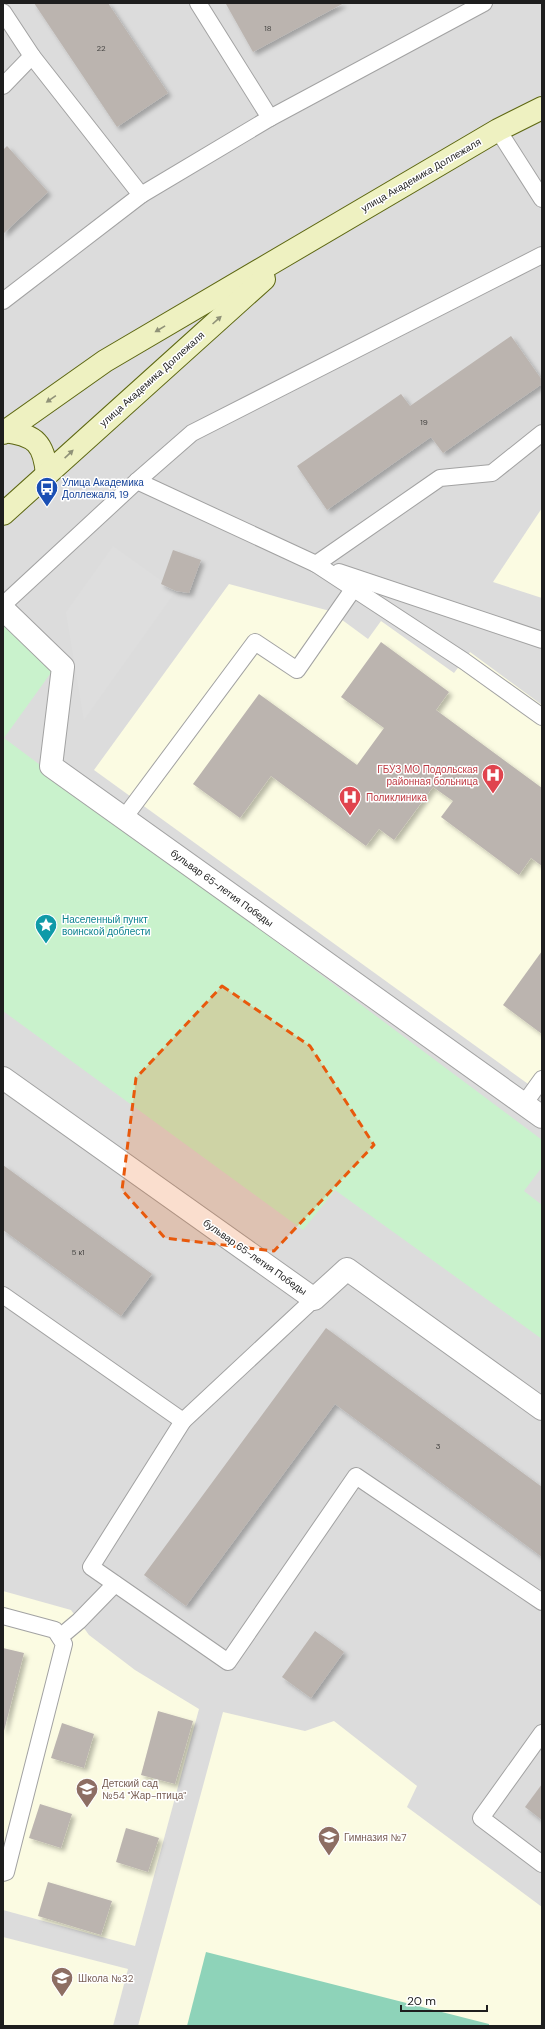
<svg xmlns="http://www.w3.org/2000/svg" width="545" height="2029" font-family="'DM Sans',sans-serif">
	<style>
		.residential { fill: #dcdcdc }
		.education { fill: #fbfbe2 }
		.park { fill: #c9f2cc }
		.pitch { fill: #8ed3b9 }
		.parking { fill: #dedede }
		.building { fill: #bbb4af; filter: url(#shadow) }
		.lines { fill: none; stroke-linecap: round; stroke-linejoin: round }
		.lane-casing { stroke: #a2a2a2; stroke-width: 18 }
		.street-casing { stroke: #a2a2a2; stroke-width: 24 }
		.secondary-casing { stroke: #5e6813; stroke-width: 24 }
		.lane { stroke: #fff; stroke-width: 16 }
		.street { stroke: #fff; stroke-width: 22 }
		.secondary { stroke: #eef1c1; stroke-width: 22 }
		.oneway { fill: #909278 }
		.marked { fill: #e8590c; fill-opacity: 0.2; stroke: #e8590c; stroke-width: 3; stroke-dasharray: 8 5; stroke-linejoin: round }
		.labels { text-anchor: middle; dominant-baseline: central; stroke-width: 3; stroke-linejoin: round; paint-order: stroke }
		.number-label { font-size: 8px; fill: #454442 }
		.street-label { font-size: 10px; fill: #1e1e1e; stroke: #fff }
		.transit-label { font-size: 10px; fill: #164399; stroke: #fff; text-anchor: start }
		.health-label { font-size: 10px; fill: #be3a42; stroke: #fff; text-anchor: end }
		.culture-label { font-size: 10px; fill: #0d838f; stroke: #fff; text-anchor: start }
		.education-label { font-size: 10px; fill: #785e54; stroke: #fff; text-anchor: start }
	</style>
	<defs>
		<filter id="shadow"><feDropShadow dx="3.5" dy="3.5" stdDeviation="2" flood-color="#0004"/></filter>
	</defs>
	<rect width="100%" height="100%" fill="#eeebe6"/>
	<rect class="residential" x="3" y="3" width="539" height="2023"/>
	<g class="education">
		<polygon points="542,508 542,598 493,582"/>
		<polygon points="229,584 330,611 368,639 381,621 454,673 470,652 542,705 542,1094 94,770"/>
		<polygon points="3,1591 71,1610 89,1635 135,1670 199,1709 135,1946 3,1910"/>
		<polygon points="223,1712 305,1731 334,1721 417,1786 407,1807 542,1907 542,2018 540,2026 138,2026"/>
		<polygon points="3,1937 128,1969 113,2026 3,2026"/>
	</g>
	<polygon class="park" points="3,621 58,663 4,738 542,1140 542,1167 524,1191 542,1205 542,1339 335,1190 303,1230 3,1011"/>
	<polygon class="pitch" points="206,1952 489,2024 489,2026 187,2026"/>
	<polygon class="parking" points="113,546 176,591 84,720 66,612"/>
	<g class="building">
		<polygon points="34,3 108,3 168,93 117,127"/>
		<polygon points="227,3 344,3 253,52 226,4"/>
		<polygon points="7,146 48,192 3,234 3,150"/>
		<polygon points="511,336 542,380 542,384 443,453 431,437 327,510 297,466 401,394 410,406"/>
		<polygon points="173,550 201,560 189,593 176,591 161,584"/>
		<polygon points="381,642 449,692 436,710 542,788 542,866 531,858 519,875 441,817 453,801 433,787 394,840 379,829 366,846 271,776 240,818 193,784 259,694 357,765 384,728 341,697"/>
		<polygon points="542,951 542,1034 503,1005"/>
		<polygon points="3,1165 152,1274 121,1316 3,1230"/>
		<polygon points="326,1328 542,1487 542,1557 335,1404 186,1606 144,1575"/>
		<polygon points="315,1631 344,1652 311,1698 282,1677"/>
		<polygon points="3,1648 24,1653 4,1731 3,1731"/>
		<polygon points="158,1711 193,1721 175,1784 141,1775"/>
		<polygon points="62,1723 94,1734 84,1768 51,1758"/>
		<polygon points="542,1784 542,1820 525,1807"/>
		<polygon points="40,1804 72,1814 61,1848 29,1838"/>
		<polygon points="126,1828 159,1838 148,1872 116,1862"/>
		<polygon points="48,1882 112,1901 101,1935 38,1916"/>
	</g>
	<g class="lines">
		<g class="lane-casing">
			<g id="lane">
				<polyline points="198,3 270,118 484,3"/>
				<polyline points="3,12 32,56 3,86"/>
				<polyline points="32,56 141,195 270,118"/>
				<polyline points="498,130 542,199"/>
				<polyline points="3,301 141,195"/>
				<polyline points="137,481 316,564 440,478 492,473 542,433"/>
				<polyline points="316,564 464,661 542,717"/>
				<polyline points="339,572 542,640"/>
				<polyline points="3,605 137,481 192,433 542,255"/>
				<polyline points="124,818 255,642 297,670 354,588"/>
				<polyline points="524,1104 542,1079"/>
				<polyline points="3,1295 183,1421 314,1299"/>
				<polyline points="183,1421 91,1567 228,1662 356,1476 542,1602"/>
				<polyline points="3,1616 55,1630 64,1644 6,1872 3,1873"/>
				<polyline points="60,1637 79,1621 115,1584"/>
				<polyline points="542,1733 481,1818 542,1864"/>
			</g>
		</g>
		<g class="street-casing">
			<g id="street">
				<polyline points="3,609 63,667 51,766 542,1117"/>
				<polyline points="3,1078 314,1299 347,1269 542,1409"/>
			</g>
		</g>
		<g class="secondary-casing">
			<g id="secondary">
				<path d="M 5,431 C 36,435 44,444 47,474"/>
				<polyline points="3,433 105,361 498,130 542,108"/>
				<polyline points="3,514 264,279"/>
			</g>
		</g>
		<use href="#lane" class="lane"/>
		<use href="#street" class="street"/>
		<use href="#secondary" class="secondary"/>
	</g>
	<defs><path id="oneway-solid" d="M-6-.8H1V-3.2L6.5 0L1 3.2V.8H-6Z"/></defs>
	<g class="oneway">
		<use href="#oneway-solid" transform="translate(217 320) rotate(-42)"/>
		<use href="#oneway-solid" transform="translate(160 329) rotate(149)"/>
		<use href="#oneway-solid" transform="translate(51 399) rotate(145)"/>
		<use href="#oneway-solid" transform="translate(69 454) rotate(-43)"/>
	</g>
	<path class="marked" d="M 222,986 L 310,1046 L 374,1145 L 274,1251 L 165,1238 L 122,1190 L 136,1078 Z"/>
	<defs>
		<g id="bus-pin" transform="scale(1.15)"><path d="M0 17L-7.5 6A9.5 9.5 0 1 1 7.5 6Z" fill="#1a4fb4" stroke="#fff"/><path d="M-5-6H5V4H4V6H2V4H-2V6H-4V4H-5ZM-3.5-4V0h7V-4ZM-3.5 1.2v1.5H-2V1.2ZM2 1.2v1.5H3.5V1.2Z" fill="#fff"/></g>
		<g id="hospital-pin" transform="scale(1.15)"><path d="M0 17L-7.5 6A9.5 9.5 0 1 1 7.5 6Z" fill="#e0444e" stroke="#fff"/><path d="M-5-5h3v3.5h4V-5h3V5h-3V1.5h-4V5h-3Z" fill="#fff"/></g>
		<g id="sight-pin" transform="scale(1.15)"><path d="M0 17L-7.5 6A9.5 9.5 0 1 1 7.5 6Z" fill="#0f9aa8" stroke="#fff"/><path d="M0-6L1.8-2.2L6-1.7L2.9 1.2L3.7 5.4L0 3.3L-3.7 5.4L-2.9 1.2L-6-1.7L-1.8-2.2Z" fill="#fff"/></g>
		<g id="school-pin" transform="scale(1.15)"><path d="M0 17L-7.5 6A9.5 9.5 0 1 1 7.5 6Z" fill="#8d6e63" stroke="#fff"/><path d="M0-5L7-2L0 1L-7-2ZM-4 1L0 2.5L4 1V4Q0 6-4 4Z" fill="#fff"/></g>
	</defs>
	<g fill-rule="evenodd">
		<use href="#bus-pin" x="47" y="488"/>
		<use href="#hospital-pin" x="493" y="775"/>
		<use href="#hospital-pin" x="350" y="797"/>
		<use href="#sight-pin" x="46" y="925"/>
		<use href="#school-pin" x="87" y="1789"/>
		<use href="#school-pin" x="329" y="1837"/>
		<use href="#school-pin" x="62" y="1978"/>
	</g>
	<g class="labels">
		<g class="number-label">
			<text x="268" y="28">18</text>
			<text x="101" y="48">22</text>
			<text x="424" y="422">19</text>
			<text x="78" y="1252">5 к1</text>
			<text x="438" y="1446">3</text>
		</g>
		<g class="street-label">
			<text transform="translate(421 175) rotate(-30)">улица Академика Доллежаля</text>
			<text transform="translate(152 379) rotate(-42)">улица Академика Доллежаля</text>
			<text transform="translate(222 888) rotate(36)">бульвар 65-летия Победы</text>
			<text transform="translate(255 1257) rotate(35)">бульвар 65-летия Победы</text>
		</g>
		<g class="transit-label">
			<text x="62" y="482">Улица Академика<tspan x="62" dy="12">Доллежаля, 19</tspan></text>
		</g>
		<g class="health-label">
			<text x="478" y="769">ГБУЗ МО Подольская<tspan x="478" dy="12">районная больница</tspan></text>
			<text x="366" y="797" text-anchor="start">Поликлиника</text>
		</g>
		<g class="culture-label">
			<text x="62" y="919">Населенный пункт<tspan x="62" dy="12">воинской доблести</tspan></text>
		</g>
		<g class="education-label">
			<text x="102" y="1783">Детский сад<tspan x="102" dy="12">№54 "Жар-птица"</tspan></text>
			<text x="344" y="1837">Гимназия №7</text>
			<text x="78" y="1978">Школа №32</text>
		</g>
	</g>
	<rect width="545" height="2029" fill="none" stroke="#1e1e1e" stroke-width="8"/>
	<path d="M401 2005v6h86v-6" fill="none" stroke="#1e1e1e" stroke-width="2"/>
	<text x="407" y="2005" font-size="12" fill="#1e1e1e" stroke="#ffffff" stroke-width="3" paint-order="stroke">20 m</text>
</svg>
